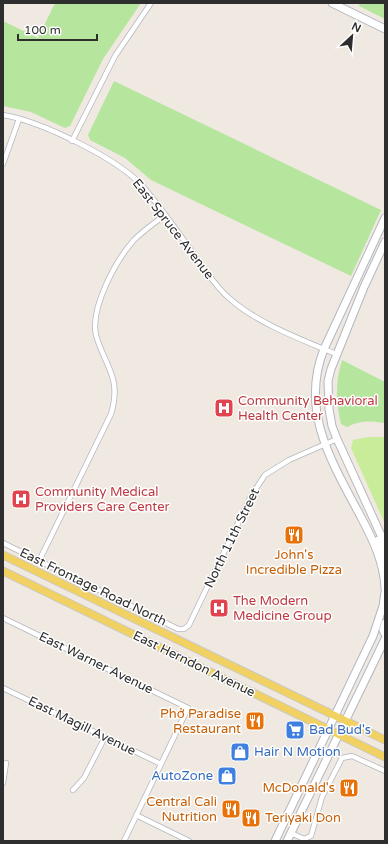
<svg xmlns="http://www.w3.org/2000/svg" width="388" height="844" font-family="'Varela Round',sans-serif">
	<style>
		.grass { fill: #b6e59e }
		.pitch { fill: #c9ec9a }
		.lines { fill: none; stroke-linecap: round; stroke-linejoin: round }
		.minor-casing { stroke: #b4b7c1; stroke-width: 6 }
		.secondary-casing { stroke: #b4b7c1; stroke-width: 9 }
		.primary-casing { stroke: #c9c9c9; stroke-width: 9 }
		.minor { stroke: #fff; stroke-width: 4.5 }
		.secondary { stroke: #fff; stroke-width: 7 }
		.primary { stroke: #f2d163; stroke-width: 7 }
		.labels { text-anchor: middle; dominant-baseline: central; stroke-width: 3; stroke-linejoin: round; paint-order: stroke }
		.street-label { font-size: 13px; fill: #2e2e2e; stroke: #fff }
		.health-label { font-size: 13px; fill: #be3a42; stroke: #fff; text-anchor: start }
		.food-label { font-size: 13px; fill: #c56008; stroke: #fff; text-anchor: end }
		.shop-label { font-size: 13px; fill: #366cbe; stroke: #fff; text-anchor: start }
	</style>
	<rect width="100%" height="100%" fill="#efe9e1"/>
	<g class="grass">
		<polygon points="55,3 141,3 103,59 70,126 65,128 31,112 3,106 3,21 38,38"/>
		<polygon points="360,3 385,3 385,19 359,6"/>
		<polygon points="114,81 381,210 351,276 151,180 125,158 90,140 88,135"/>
		<path d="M 342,360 L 385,382 L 385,423 C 371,421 359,420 347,427 L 341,424 C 336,402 335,383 342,360 Z"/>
	</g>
	<polygon class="pitch" points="368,437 385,437 385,524 351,448 353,440"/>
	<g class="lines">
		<g class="minor-casing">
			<g id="minor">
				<path d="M 3,115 C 40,121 120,159 144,188 C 164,211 182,238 200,263 C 209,275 217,288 229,298 C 255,322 302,340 336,354"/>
				<polyline points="72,141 115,56 151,3"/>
				<polyline points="3,164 19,119"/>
				<polyline points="3,543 178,629 184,629 189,625 251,496 265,475 289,460 337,439"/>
				<path d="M 39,561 L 111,414 C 122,377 105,367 96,335 C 90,308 116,260 134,240 C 143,231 154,223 165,215"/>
				<polyline points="3,618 188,708 124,841"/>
				<polyline points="3,688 161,764"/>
				<polyline points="3,783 6,763"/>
				<polyline points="73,790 84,778 105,737"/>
				<polyline points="136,815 189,841"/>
				<polyline points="291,833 304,839 311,836 322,797 342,758 352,756 385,771"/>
			</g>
		</g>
		<g class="secondary-casing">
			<g id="secondary">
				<polyline points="332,3 385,29"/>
				<path d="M 385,218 L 324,349 C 299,412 333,464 362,519 C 373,540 384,563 385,588"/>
				<polyline points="385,242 364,287 331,369 328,381 329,409 332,426 337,439 385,544"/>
				<polyline points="378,540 385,559"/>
				<polyline points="385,623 383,630 385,634"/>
				<polyline points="275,841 373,636 383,606 385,592"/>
				<polyline points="287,841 385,639"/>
			</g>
		</g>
		<g class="primary-casing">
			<g id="primary">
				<polyline points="3,555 385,740"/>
				<polyline points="3,571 385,757"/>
			</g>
		</g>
		<use href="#minor" class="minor"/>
		<use href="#secondary" class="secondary"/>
		<use href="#primary" class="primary"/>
	</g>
	<defs>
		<g id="hospital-square" transform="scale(1)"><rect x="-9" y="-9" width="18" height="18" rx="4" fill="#e0444e" stroke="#fff"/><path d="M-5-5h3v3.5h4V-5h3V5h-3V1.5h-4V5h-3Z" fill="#fff"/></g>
		<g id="restaurant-square" transform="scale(1)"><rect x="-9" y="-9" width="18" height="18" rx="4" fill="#e8710a" stroke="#fff"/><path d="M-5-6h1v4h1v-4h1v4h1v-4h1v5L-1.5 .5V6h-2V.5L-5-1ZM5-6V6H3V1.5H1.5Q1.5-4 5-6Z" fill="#fff"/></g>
		<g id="supermarket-square" transform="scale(1)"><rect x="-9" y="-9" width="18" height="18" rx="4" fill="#3f7fe0" stroke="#fff"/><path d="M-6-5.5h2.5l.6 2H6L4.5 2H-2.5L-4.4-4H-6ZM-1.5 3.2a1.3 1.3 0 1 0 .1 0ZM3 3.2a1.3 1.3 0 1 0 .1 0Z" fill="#fff"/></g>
		<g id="shop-square" transform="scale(1)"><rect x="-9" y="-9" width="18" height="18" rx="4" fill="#3f7fe0" stroke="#fff"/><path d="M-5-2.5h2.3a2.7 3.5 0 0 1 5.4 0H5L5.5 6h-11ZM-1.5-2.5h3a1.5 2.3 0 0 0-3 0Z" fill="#fff"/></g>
	</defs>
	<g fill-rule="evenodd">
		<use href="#hospital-square" x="224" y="408"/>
		<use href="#hospital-square" x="21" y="499"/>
		<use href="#restaurant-square" x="294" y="535"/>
		<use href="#hospital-square" x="219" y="608"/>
		<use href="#restaurant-square" x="255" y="721"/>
		<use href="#supermarket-square" x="295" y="730"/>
		<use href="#shop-square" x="240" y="752"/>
		<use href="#shop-square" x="227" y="776"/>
		<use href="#restaurant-square" x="349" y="788"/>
		<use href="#restaurant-square" x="231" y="809"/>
		<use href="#restaurant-square" x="251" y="818"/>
	</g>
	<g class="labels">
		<g class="street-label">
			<text transform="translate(173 229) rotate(52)">East Spruce Avenue</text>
			<text transform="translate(232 538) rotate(-64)">North 11th Street</text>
			<text transform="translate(93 587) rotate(26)">East Frontage Road North</text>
			<text transform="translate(96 663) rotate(26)">East Warner Avenue</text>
			<text transform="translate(194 664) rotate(26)">East Herndon Avenue</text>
			<text transform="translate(82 726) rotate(26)">East Magill Avenue</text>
		</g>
		<g class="health-label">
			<text x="238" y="401">Community Behavioral<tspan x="238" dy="15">Health Center</tspan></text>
			<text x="35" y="492">Community Medical<tspan x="35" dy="15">Providers Care Center</tspan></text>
			<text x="233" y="601">The Modern<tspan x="233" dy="15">Medicine Group</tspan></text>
		</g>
		<g class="food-label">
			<text x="294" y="555" text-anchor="middle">John's<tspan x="294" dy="15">Incredible Pizza</tspan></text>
			<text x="241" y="714">Phở Paradise<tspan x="241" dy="15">Restaurant</tspan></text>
			<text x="335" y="788">McDonald's</text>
			<text x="217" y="802">Central Cali<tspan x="217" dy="15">Nutrition</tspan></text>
			<text x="265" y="818" text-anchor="start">Teriyaki Don</text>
		</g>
		<g class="shop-label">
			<text x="309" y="730">Bad Bud's</text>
			<text x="254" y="752">Hair N Motion</text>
			<text x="213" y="776" text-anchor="end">AutoZone</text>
		</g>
	</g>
	<rect width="388" height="844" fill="none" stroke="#2e2e2e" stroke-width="8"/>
	<g transform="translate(352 36) rotate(26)" stroke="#ffffff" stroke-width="3" paint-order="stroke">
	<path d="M0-3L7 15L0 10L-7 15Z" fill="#2e2e2e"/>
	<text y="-6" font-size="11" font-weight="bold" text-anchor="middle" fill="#2e2e2e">N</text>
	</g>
	<path d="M18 34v6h79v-6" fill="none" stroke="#2e2e2e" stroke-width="2"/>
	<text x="24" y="34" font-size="12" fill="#2e2e2e" stroke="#ffffff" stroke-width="3" paint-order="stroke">100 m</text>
</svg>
